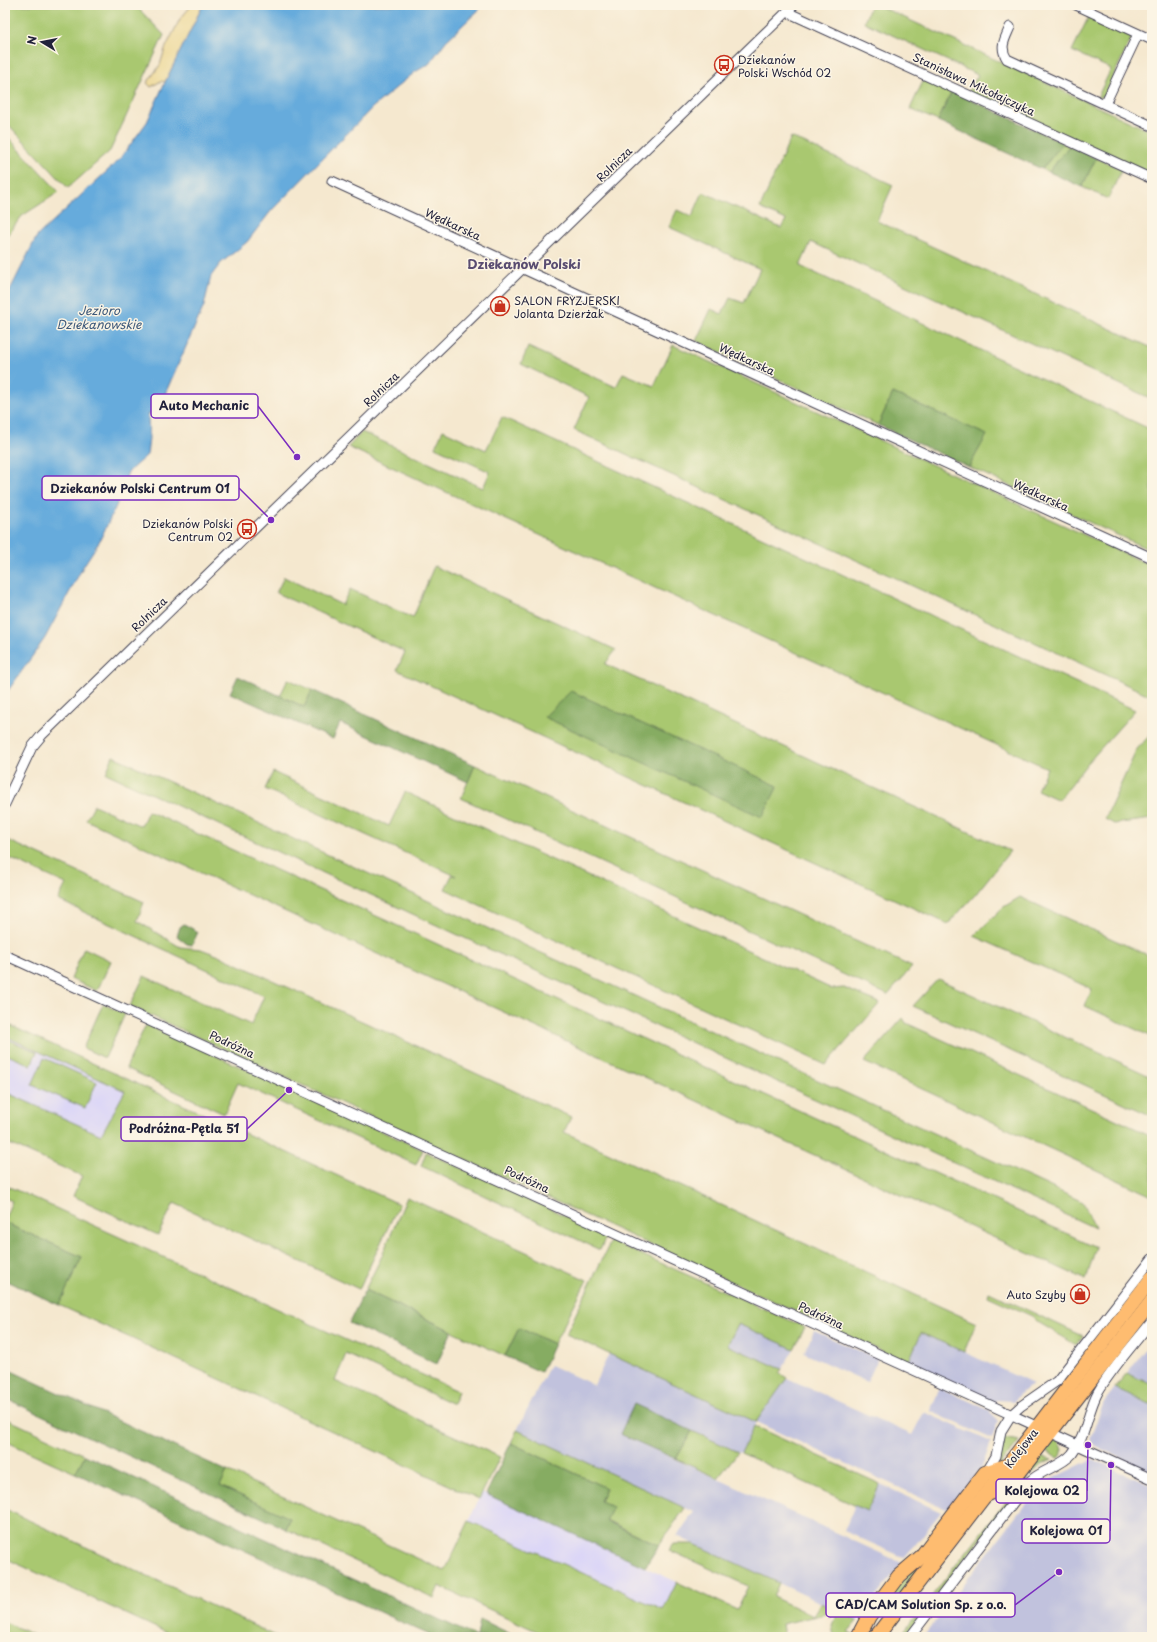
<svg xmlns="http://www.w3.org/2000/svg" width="1157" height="1642" font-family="'Playpen Sans',sans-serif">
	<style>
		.built { fill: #dbd6f7 }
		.industrial { fill: #c1c2dd }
		.green { fill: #a9c870; stroke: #667556 }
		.forest { fill: #86ac62; stroke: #54674e }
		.sand { fill: #eeda9e; stroke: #887e6c }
		.water { fill: #66abdc; stroke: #44668c }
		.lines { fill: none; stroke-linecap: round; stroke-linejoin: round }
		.minor-casing { stroke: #424051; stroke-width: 11 }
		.highway-casing { stroke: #424051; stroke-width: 16 }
		.minor { stroke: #fff; stroke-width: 9 }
		.highway { stroke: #febc70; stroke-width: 14 }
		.labels { text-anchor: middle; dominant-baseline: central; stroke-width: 3; stroke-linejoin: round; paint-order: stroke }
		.poi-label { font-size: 11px; fill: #22223b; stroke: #fcf5e5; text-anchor: start }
		.street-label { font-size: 11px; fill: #22223b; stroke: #fcf5e5 }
		.water-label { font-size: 12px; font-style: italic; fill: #3d597b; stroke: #fcf5e5 }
		.quarter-label { font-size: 13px; font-weight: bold; fill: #5a4d71; stroke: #fcf5e5 }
		.leader { fill: none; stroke: #7b2cbf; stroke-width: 1.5 }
		.callout-dot { fill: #7b2cbf; stroke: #fcf5e5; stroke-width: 1.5 }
		.callout { fill: #fcf5e5; stroke: #7b2cbf; stroke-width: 1.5 }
		.callout-label { font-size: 12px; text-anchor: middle; font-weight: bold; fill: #22223b }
	</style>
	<rect width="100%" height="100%" fill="#fcf5e5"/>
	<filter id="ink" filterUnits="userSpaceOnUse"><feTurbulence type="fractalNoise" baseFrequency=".025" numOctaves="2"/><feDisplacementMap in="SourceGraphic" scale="8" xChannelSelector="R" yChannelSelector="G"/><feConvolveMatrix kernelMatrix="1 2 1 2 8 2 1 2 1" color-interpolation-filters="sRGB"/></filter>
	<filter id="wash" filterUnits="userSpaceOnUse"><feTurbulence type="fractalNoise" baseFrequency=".012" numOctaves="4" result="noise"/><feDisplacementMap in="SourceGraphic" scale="16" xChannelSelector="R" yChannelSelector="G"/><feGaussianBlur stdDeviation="0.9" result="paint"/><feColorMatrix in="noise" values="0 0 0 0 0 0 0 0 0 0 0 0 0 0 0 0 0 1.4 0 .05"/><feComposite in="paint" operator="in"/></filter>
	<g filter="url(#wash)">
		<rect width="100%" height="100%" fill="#f5e8cf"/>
		<g class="built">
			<polygon points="5,1036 125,1091 101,1135 5,1092"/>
			<polygon points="482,1492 677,1582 663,1610 469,1521"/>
		</g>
		<g class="industrial">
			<polygon points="738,1323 794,1349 782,1369 729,1346 728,1344"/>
			<polygon points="814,1331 878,1359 867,1382 804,1353"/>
			<polygon points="921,1333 964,1352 1033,1384 1023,1391 1014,1401 996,1400 994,1403 908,1363"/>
			<polygon points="1152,1340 1152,1385 1127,1373"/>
			<polygon points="609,1354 756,1422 787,1378 912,1435 924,1412 991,1442 982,1467 951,1508 944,1508 756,1422 741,1453 634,1404 620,1434 902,1563 858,1620 677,1536 694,1512 517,1430 550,1365 594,1385"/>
			<polygon points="940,1388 991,1411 990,1413 998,1421 992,1439 930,1411"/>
			<polygon points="1115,1388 1152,1405 1152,1472 1097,1447 1090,1439 1104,1402"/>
			<polygon points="1092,1459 1152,1486 1152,1637 923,1637 1041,1484"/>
			<polygon points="880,1484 941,1512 905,1558 844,1531 855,1505 867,1510"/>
		</g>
		<g class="green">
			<polygon points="5,5 135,5 164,35 110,151 68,188 5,121"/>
			<polygon points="871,5 877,5 1152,132 1152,176 968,92 978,75 864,22"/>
			<polygon points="1090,14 1130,33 1132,37 1104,96 1097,98 1111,69 1072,51"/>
			<polygon points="924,79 952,91 938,121 910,109"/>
			<polygon points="5,134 59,192 22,216 5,238"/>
			<polygon points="791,137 893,185 877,221 1152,348 1152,399 811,242 800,266 1152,430 1152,551 969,467 986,435 893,393 878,425 696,341 711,309 722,314 730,298 744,303 760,269 669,227 677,210 692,217 703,192 781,228 786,220 760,208"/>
			<polygon points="1063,143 1069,146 1049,172 1042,169"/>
			<polygon points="1096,158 1122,169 1108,199 1082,187"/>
			<polygon points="673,345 1152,566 1152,692 1149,695 574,430 589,397 521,364 528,347 616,387 623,373 654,386"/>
			<polygon points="502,417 1135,710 1086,765 1059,800 1037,790 1047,768 348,447 362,432 483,488 490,472 435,447 443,430 486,450"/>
			<polygon points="434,566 616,650 605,664 1010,851 975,895 948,924 397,670 405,652 276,593 284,577 342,605 350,589 413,618"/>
			<polygon points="288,679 312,690 305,707 280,696"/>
			<polygon points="1152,733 1152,819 1114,824 1105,819 1137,749"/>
			<polygon points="113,756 1083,1202 1095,1228 106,773"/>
			<polygon points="475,765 912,967 888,995 461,798"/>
			<polygon points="273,772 389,826 405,792 832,989 844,988 880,1003 826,1065 445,889 452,875 456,876 265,789"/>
			<polygon points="94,805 141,826 148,811 1096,1247 1086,1280 86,820"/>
			<polygon points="5,839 144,902 137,921 180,947 201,949 222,957 571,1117 564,1132 976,1323 964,1352 921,1333 908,1363 130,1006 144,976 251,1025 264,996 58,900 66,884 5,856"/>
			<polygon points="1020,897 1152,957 1152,1037 1085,1006 1092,989 974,936 1002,908"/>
			<polygon points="84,948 111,961 97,991 71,979"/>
			<polygon points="938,979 1152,1077 1152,1116 913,1006"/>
			<polygon points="103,1004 125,1014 105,1058 83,1048"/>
			<polygon points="903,1018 906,1023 1152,1136 1152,1196 864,1062"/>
			<polygon points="5,1023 399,1204 359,1289 174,1203 158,1235 73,1196 82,1176 5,1142 5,1092 101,1135 125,1091 5,1036"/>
			<polygon points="146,1024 423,1150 416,1165 238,1083 224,1114 126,1068"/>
			<polygon points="9,1040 37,1052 31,1065 5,1054"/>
			<polygon points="44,1058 97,1082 85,1108 32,1085"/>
			<polygon points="426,1152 607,1235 600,1250 421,1166"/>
			<polygon points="5,1185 458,1391 453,1404 346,1354 335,1381 500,1457 479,1499 59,1305 82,1257 5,1223 5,1218 12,1201 5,1198"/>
			<polygon points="407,1197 587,1280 554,1344 519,1328 505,1356 365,1290 380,1260"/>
			<polygon points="611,1241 805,1327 794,1349 738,1324 728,1344 729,1346 782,1369 779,1373 787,1378 756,1422 566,1334"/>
			<polygon points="989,1292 1083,1336 1076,1345 1038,1322 1032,1316 988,1296"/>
			<polygon points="1127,1373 1152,1385 1152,1405 1115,1388"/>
			<polygon points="5,1418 85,1455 75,1473 5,1441"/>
			<polygon points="754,1426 880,1484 867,1511 741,1453"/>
			<polygon points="517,1430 685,1508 659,1545 606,1520 599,1501 606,1488 511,1443"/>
			<polygon points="692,1431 738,1452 718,1478 676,1459"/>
			<polygon points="1003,1438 1019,1441 897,1597 895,1596 890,1602 886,1600 985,1478"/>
			<path d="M 1057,1440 C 1061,1445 1065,1453 1059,1458 L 1044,1451 L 1051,1442 Z"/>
			<polygon points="1040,1457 1052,1460 1041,1465 1029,1477 904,1637 900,1637"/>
			<polygon points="227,1471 445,1571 469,1521 663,1610 677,1582 737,1610 748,1586 669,1550 673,1544 694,1544 779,1583 773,1597 813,1616 821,1603 834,1609 830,1618 829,1613 782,1624 784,1637 549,1637 439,1586 434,1598 286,1529 290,1519 220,1486"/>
			<polygon points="5,1509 278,1637 176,1637 5,1558"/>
			<polygon points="838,1611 858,1620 848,1632 853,1634 851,1637 834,1637 832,1625"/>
			<polygon points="5,1622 38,1637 5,1637"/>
		</g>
		<g class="forest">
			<polygon points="952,91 1063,143 1042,169 938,121"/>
			<polygon points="1069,146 1096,158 1082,187 1049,172"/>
			<polygon points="893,393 987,435 969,467 878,425"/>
			<polygon points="238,676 304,707 312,690 475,765 468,782 340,723 333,739 230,693"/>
			<polygon points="571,691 778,786 762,817 544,717"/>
			<polygon points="184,924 198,932 192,945 187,944 177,936 180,927"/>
			<polygon points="5,1223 82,1257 59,1305 5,1280"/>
			<polygon points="365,1290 452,1331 437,1364 349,1323"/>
			<polygon points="519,1328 554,1344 541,1372 505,1356"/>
			<polygon points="5,1368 227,1471 220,1486 290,1518 286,1529 5,1398"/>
			<polygon points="634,1404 692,1431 676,1459 620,1434"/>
			<polygon points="511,1443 606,1488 600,1501 613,1507 606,1521 659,1545 645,1567 486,1494"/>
			<polygon points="85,1455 477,1637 480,1619 517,1637 434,1637 75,1473"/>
		</g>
		<polygon class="sand" points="192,5 203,5 165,82 161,81 151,87 147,83 160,65 165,49 180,19"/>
		<polygon class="water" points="203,5 484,5 446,41 429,64 415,72 373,107 271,211 247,242 221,263 211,276 204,306 161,403 148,415 149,439 147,455 128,472 116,506 99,542 84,565 45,638 5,695 5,300 37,236 119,160 147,122 165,82"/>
	</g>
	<g filter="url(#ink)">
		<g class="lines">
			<g class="minor-casing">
				<g id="minor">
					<polyline points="1076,5 1152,40"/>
					<polyline points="787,12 1152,179"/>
					<path d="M 1010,27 C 1005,39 999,47 1007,59 L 1152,126"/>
					<polyline points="1105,104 1138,34"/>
					<polyline points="332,181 1152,558"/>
					<polyline points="5,804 32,747 42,735 794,5"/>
					<polyline points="5,955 1152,1479"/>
					<polyline points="986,1473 996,1456 1001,1431 1011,1415 1021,1406 1057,1381 1152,1259"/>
					<path d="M 910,1637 L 1029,1482 C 1042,1469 1061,1467 1072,1454 C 1087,1435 1087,1412 1098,1392 C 1112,1368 1135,1343 1152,1321"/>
				</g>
			</g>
			<g class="highway-casing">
				<g id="highway">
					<polyline points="986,1495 1010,1484 1152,1301"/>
					<polyline points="858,1637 869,1616 899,1576 921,1557 985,1473 1009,1465"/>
					<polyline points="876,1637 1152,1278"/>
				</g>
			</g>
			<use href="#minor" class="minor"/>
			<use href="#highway" class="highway"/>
		</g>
	</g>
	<defs>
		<g id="bus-ring" transform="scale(1)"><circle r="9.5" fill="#fcf5e5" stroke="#c8321e" stroke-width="1.5"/><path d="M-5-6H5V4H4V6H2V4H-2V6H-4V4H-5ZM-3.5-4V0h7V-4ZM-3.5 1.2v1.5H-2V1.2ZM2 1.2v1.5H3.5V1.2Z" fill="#c8321e"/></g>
		<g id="shop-ring" transform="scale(1)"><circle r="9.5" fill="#fcf5e5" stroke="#c8321e" stroke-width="1.5"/><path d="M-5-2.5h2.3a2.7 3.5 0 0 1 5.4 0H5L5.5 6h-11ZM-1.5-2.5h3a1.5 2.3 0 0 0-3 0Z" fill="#c8321e"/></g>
	</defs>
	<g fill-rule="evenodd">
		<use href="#bus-ring" x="724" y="65"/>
		<use href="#shop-ring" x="500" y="306"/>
		<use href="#bus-ring" x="247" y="529"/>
		<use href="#shop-ring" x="1080" y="1294"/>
	</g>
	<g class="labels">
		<g class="poi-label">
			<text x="738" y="59">Dziekanów<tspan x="738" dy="13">Polski Wschód 02</tspan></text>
			<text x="514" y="300">SALON FRYZJERSKI<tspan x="514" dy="13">Jolanta Dzierżak</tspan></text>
			<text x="233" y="523" text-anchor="end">Dziekanów Polski<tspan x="233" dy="13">Centrum 02</tspan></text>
			<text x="1066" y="1294" text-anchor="end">Auto Szyby</text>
		</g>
		<g class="street-label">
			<text transform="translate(974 84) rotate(25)">Stanisława Mikołajczyka</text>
			<text transform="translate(614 164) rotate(-44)">Rolnicza</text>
			<text transform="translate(453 224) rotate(25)">Wędkarska</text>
			<text transform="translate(747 359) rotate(25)">Wędkarska</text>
			<text transform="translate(381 389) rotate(-44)">Rolnicza</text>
			<text transform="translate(1041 495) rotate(25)">Wędkarska</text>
			<text transform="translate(149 614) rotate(-44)">Rolnicza</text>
			<text transform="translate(232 1044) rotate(25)">Podróżna</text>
			<text transform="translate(527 1179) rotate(25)">Podróżna</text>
			<text transform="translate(821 1315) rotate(25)">Podróżna</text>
			<text transform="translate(1021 1448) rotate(-52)">Kolejowa</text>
		</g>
		<g class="water-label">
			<text x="99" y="310">Jezioro<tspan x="99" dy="14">Dziekanowskie</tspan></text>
		</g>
		<g class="quarter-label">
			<text x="524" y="263">Dziekanów Polski</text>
		</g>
	</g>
	<path class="leader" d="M297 457L258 406M271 520L239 488M289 1090L247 1129M1088 1445L1087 1491M1111 1465L1110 1531M1059 1572L1015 1605"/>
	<g class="callout-dot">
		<circle cx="297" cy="457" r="4"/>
		<circle cx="271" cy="520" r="4"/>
		<circle cx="289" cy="1090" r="4"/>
		<circle cx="1088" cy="1445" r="4"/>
		<circle cx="1111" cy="1465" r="4"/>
		<circle cx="1059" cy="1572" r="4"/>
	</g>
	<g class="callout">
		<rect x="151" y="394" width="107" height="24" rx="4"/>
		<rect x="42" y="476" width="197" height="24" rx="4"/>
		<rect x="121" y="1117" width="126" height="24" rx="4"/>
		<rect x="996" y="1479" width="91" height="24" rx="4"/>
		<rect x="1022" y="1519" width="88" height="24" rx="4"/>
		<rect x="826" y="1593" width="189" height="24" rx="4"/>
	</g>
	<g class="callout-label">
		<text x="204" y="410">Auto Mechanic</text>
		<text x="140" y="493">Dziekanów Polski Centrum 01</text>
		<text x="184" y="1133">Podróżna-Pętla 51</text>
		<text x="1042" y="1495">Kolejowa 02</text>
		<text x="1066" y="1535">Kolejowa 01</text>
		<text x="921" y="1609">CAD/CAM Solution Sp. z o.o.</text>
	</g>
	<rect width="1157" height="1642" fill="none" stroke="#fcf5e5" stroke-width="20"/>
	<g transform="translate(42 42) rotate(280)" stroke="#fcf5e5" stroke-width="3" paint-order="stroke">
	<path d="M0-3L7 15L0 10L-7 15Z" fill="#22223b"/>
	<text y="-6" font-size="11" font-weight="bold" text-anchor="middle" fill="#22223b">N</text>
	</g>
</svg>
